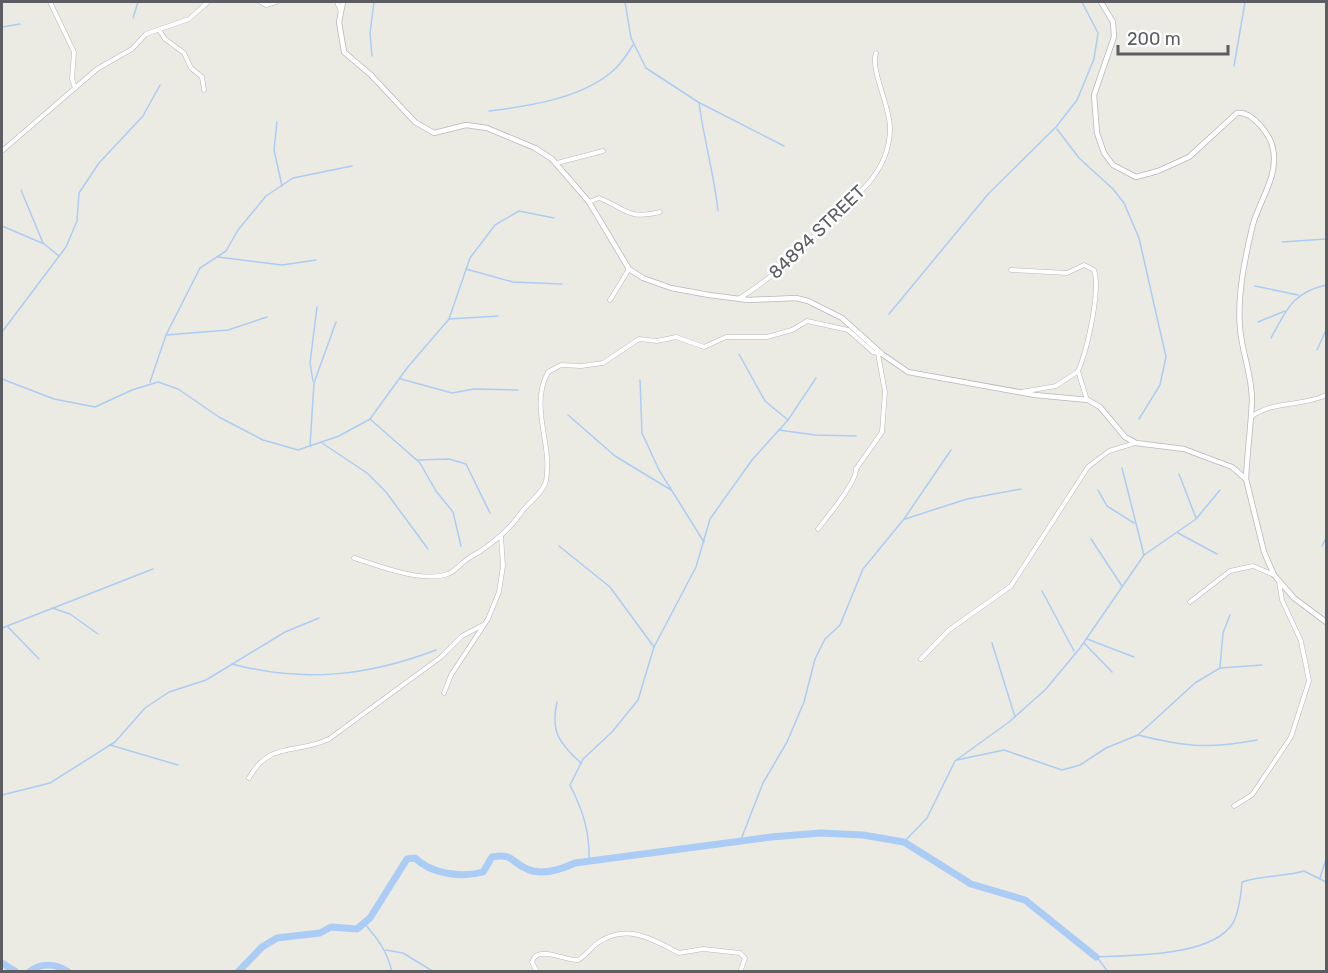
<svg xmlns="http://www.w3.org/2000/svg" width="1328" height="973" font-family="Rubik,sans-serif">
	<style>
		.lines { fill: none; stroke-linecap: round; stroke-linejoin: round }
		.stream { stroke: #abccf4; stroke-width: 1.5 }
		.river { stroke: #abccf4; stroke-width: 7 }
		.minor-casing { stroke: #b5b7bc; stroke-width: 5 }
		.tertiary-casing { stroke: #b5b7bc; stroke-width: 6 }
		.minor { stroke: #fff; stroke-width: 4 }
		.tertiary { stroke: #fff; stroke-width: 4.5 }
		.labels { text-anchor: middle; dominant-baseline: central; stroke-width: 5; stroke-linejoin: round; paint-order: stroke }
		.street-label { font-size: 18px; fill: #5b5d62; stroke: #fff }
	</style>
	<rect width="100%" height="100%" fill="#ecebe3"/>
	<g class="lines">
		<g class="stream">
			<polyline points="625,2 631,38 646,68 698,102 784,146"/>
			<polyline points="133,18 138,2"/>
			<polyline points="2,27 20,24"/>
			<polyline points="372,56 370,33 374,2"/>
			<polyline points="1234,66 1245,2"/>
			<path d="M 699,103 C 704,140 714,174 718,211"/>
			<path d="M 489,111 C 530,106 585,98 616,68 C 622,62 628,53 633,45"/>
			<polyline points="277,122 274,150 282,186"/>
			<polyline points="1057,129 1079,158 1113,189 1124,203 1139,238 1166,357 1160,385 1139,419"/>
			<polyline points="21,190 43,243 59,256"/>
			<polyline points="2,226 42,243"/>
			<polyline points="1282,242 1326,239"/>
			<polyline points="218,257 282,265 316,260"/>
			<polyline points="466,269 513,282 562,284"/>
			<polyline points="1255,286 1298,295"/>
			<polyline points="889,314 989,193 1056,127 1077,100 1094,59 1098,33 1082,2"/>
			<polyline points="449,319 498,316"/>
			<polyline points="1258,322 1285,311"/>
			<polyline points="2,332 66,247 77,221 79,193 99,163 143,116 160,85"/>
			<polyline points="166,335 228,330 267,317"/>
			<path d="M 1271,338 C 1287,309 1292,293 1326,285"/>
			<polyline points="1317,350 1326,330"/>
			<polyline points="739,354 765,401 788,420"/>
			<polyline points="2,379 54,399 95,407 132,390 158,382 178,389 219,417 263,440 298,450 339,436 370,419 407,368 449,319 470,258 495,225 519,211 554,218"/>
			<polyline points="401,379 452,393 474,389 518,390"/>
			<polyline points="640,380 642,433 659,470 704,542"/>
			<polyline points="313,381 310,363 317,307"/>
			<polyline points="150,382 166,335 200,268 226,251 238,230 266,196 293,178 352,166"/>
			<polyline points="568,415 615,456 671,490"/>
			<polyline points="370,419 420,463 436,491 453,512 461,546"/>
			<polyline points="779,430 815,435 856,436"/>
			<polyline points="322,443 367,473 386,492 428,549"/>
			<polyline points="310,446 314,383 336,322"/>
			<polyline points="418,460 449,459 466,464 490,513"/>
			<polyline points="1122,468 1144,555"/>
			<polyline points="1179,474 1196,518"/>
			<polyline points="1098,490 1107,506 1134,523"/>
			<polyline points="905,519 967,499 1021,489"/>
			<polyline points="1178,533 1217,554"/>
			<polyline points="1091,539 1122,586"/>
			<polyline points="559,546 610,587 654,647"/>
			<polyline points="1322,546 1326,538"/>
			<polyline points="1042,591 1074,651"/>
			<polyline points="52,608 70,614 98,634"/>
			<polyline points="8,627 39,659"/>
			<polyline points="2,628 153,569"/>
			<polyline points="1087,639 1134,657"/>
			<polyline points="992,643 1015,717"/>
			<polyline points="1084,643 1112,672"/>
			<path d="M 232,664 C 303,683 368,676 436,650"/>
			<polyline points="1220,667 1223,633 1230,615"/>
			<path d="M 557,702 C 550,733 560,743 581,763"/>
			<path d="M 1138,735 C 1186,747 1208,749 1257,740"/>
			<polyline points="110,745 178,765"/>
			<polyline points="957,760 1004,750 1062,770 1080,765 1106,748 1138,735 1195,683 1220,668 1262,665"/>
			<polyline points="2,795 50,783 115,742 145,708 169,692 206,680 285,632 319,618"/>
			<polyline points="740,842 763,783 787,742 804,702 815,659 825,639 840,625 863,569 904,519 951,450"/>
			<polyline points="904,842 927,818 955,761 1009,722 1046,689 1080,648 1144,555 1196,519 1220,490"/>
			<path d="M 589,861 C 590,832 583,811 570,785 L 583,759 L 612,732 L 638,700 L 654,647 L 696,567 L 710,519 L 752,460 L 788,420 L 816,378"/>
			<polyline points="1320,878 1326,859"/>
			<path d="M 364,923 C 378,939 387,951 392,972"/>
			<polyline points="386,950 403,953 434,972"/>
			<path d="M 1096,957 C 1132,955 1212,957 1233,923 C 1239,912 1241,894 1242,882 C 1265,875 1282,877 1304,871 L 1326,882"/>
			<polyline points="1097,957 1108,972"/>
		</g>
		<g class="river">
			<polyline points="2,963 16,972"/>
			<path d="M 29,972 C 41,963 55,963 68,972"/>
			<path d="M 238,972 L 262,947 L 277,938 L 320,933 L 331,927 L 357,929 L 370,918 L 407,859 L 415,858 C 431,874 462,878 483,872 L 492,857 C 515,853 511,863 527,869 C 542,876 562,869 575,863 L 771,837 L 821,833 L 863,835 L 904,842 L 971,884 L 1025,900 L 1096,957"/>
		</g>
		<g class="minor-casing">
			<g id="minor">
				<polyline points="50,2 74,52 72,79 75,88"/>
				<polyline points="261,2 266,5 276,2"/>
				<polyline points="337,2 341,12"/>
				<polyline points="159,30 165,39 184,53 191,68 202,77 204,90"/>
				<polyline points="2,151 97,69 132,49 146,34 189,19 208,2"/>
				<polyline points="557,163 603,151"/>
				<path d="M 589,202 L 599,198 C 627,209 627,220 660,212"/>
				<path d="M 1011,270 L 1067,273 L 1084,265 L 1094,270 C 1101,290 1087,351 1078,371 L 1087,400"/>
				<path d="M 740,298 C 771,279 795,255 820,230 C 850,200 890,176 890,128 C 890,106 870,69 876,53"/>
				<polyline points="610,300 629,269"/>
				<polyline points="1021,392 1056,386 1077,372"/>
				<path d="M 1251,417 C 1274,400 1302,407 1326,395"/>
				<path d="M 818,529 C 827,517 857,482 856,469 L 882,432 L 885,392 L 878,354"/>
				<path d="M 354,558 C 379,566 422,583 448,574 C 456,571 462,562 469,558 C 490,546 507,533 521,513 C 528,503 543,493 546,481 C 553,444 529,407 548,372 L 561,365 L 581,366 L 603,363 L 639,339 L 657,341 L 676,337 L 704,347 L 726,337 L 767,337 L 792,330 L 807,321 L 848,330 L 873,352 L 881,354"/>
				<polyline points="1190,602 1230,571 1253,566 1274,575"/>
				<polyline points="921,659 949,630 1011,586 1088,467 1109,451 1135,443"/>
				<polyline points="444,693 451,675 488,619 499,592 503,566 501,536"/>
				<path d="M 249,778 C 269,741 295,755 329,739 L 441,657 L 462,636 L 483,625"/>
				<polyline points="1234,806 1252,795 1291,737 1309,681 1301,641 1282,600 1279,582"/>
				<path d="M 537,972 L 532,962 C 537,944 565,961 578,960 C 586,956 591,947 599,942 C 628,923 654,940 679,953 L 703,949 L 740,953 L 745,958 L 740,972"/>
			</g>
		</g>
		<g class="tertiary-casing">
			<g id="tertiary">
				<polyline points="343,2 339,22 344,52 371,75 415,122 434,133 466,125 487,128 535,148 552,159 589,202 629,269 643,278 671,288 709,295 748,300 796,298 808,301 842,318 882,354 908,372 1035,395 1088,400 1100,407 1125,437 1136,443 1184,449 1232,467 1246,479 1264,552 1274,575 1294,598 1326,622"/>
				<path d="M 1101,2 L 1113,22 L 1114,37 L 1094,95 L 1097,133 L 1104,153 L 1113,165 L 1136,177 L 1158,171 L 1189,157 L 1237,113 C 1252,111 1271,135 1273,149 C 1279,177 1258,202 1252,228 C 1245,258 1237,296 1240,328 C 1242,353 1252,375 1252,400 C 1251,426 1247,453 1246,479"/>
			</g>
		</g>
		<use href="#minor" class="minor"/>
		<use href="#tertiary" class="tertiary"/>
	</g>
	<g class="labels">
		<g class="street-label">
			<text transform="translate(817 232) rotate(-44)">84894 STREET</text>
		</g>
	</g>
	<rect width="1328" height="973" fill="none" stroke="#5b5d62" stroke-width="6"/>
	<path d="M1118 45v9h110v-9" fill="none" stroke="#5b5d62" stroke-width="3"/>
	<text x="1127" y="45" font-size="18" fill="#5b5d62" stroke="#ffffff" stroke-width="4.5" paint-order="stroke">200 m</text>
</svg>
